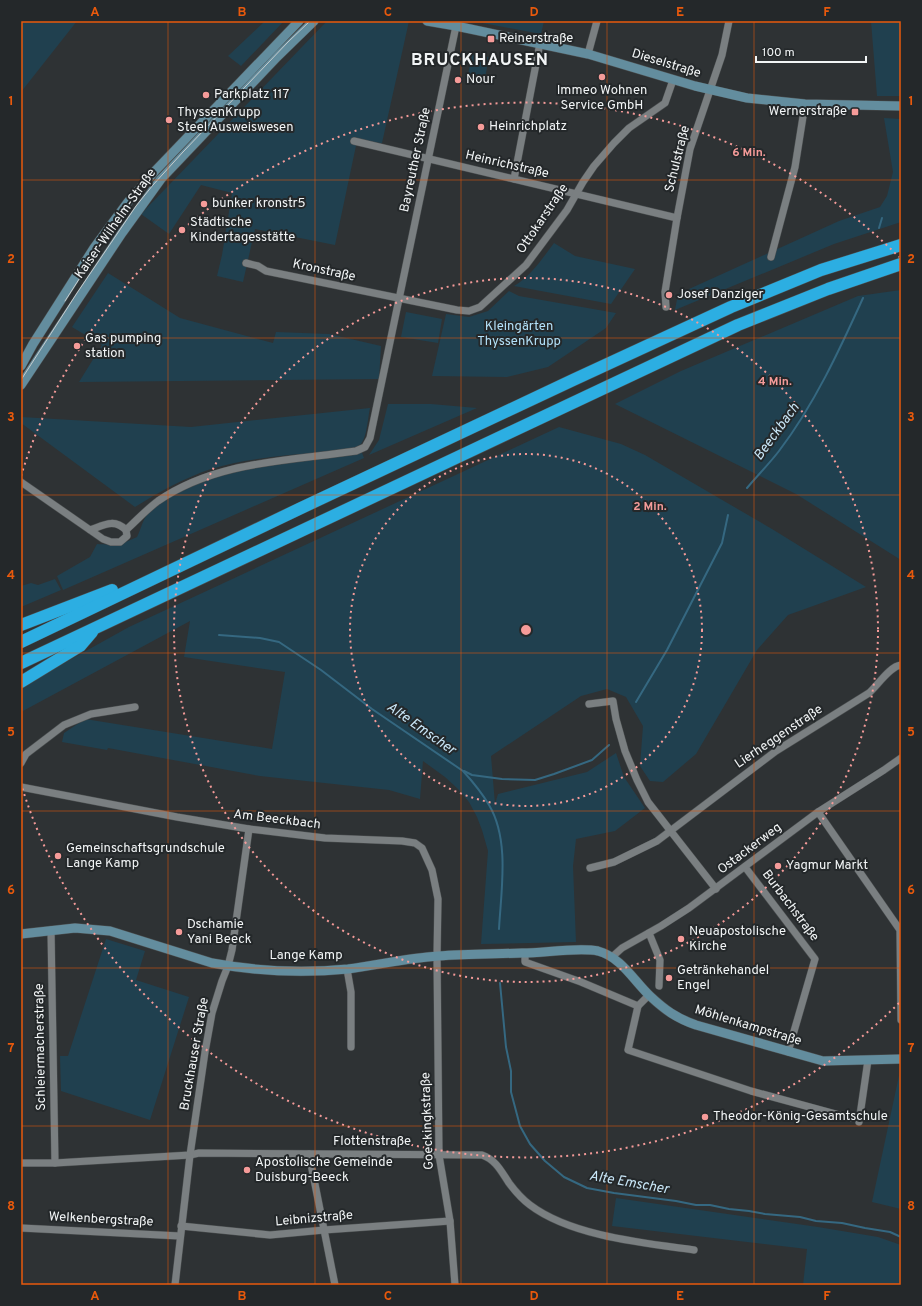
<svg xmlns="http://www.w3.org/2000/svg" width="922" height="1306" font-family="Overpass,sans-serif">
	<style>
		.green { fill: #20404f }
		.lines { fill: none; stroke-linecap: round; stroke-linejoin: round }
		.stream { stroke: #356881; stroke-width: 2 }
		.street-casing { stroke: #4b4f50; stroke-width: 8 }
		.secondary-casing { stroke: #4b4f50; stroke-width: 10 }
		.highway-casing { stroke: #4b4f50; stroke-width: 13 }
		.street { stroke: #7a7f81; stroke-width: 7 }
		.secondary { stroke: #638d9e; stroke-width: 9 }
		.highway { stroke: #2caee2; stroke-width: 12 }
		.tram { stroke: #c7cbcc; stroke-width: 1 }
		.grid { fill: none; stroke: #e8590c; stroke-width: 1; stroke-opacity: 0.55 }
		.ring { fill: none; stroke: #f59b99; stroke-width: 2; stroke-dasharray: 2 4 }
		.poi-dot { fill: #f59b99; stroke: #24282a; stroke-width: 1.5 }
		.labels { text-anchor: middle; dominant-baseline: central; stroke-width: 4; stroke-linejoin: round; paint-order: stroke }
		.poi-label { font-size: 13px; fill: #f2f5f6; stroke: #24282a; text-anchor: start }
		.street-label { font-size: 13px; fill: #f2f5f6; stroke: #24282a }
		.park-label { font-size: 13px; fill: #b3e1f9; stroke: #24282a }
		.water-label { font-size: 14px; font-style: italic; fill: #c9e7f8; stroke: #24282a }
		.district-label { font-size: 17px; font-weight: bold; letter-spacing: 1px; fill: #f2f5f6; stroke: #24282a }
		.centre { fill: #f59b99; stroke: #24282a; stroke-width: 2 }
		.ring-label { font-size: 12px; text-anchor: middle; font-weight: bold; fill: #f59b99; stroke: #24282a; stroke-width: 4; stroke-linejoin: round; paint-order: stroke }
		.neatline { fill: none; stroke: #e8590c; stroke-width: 1.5 }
		.grid-label { font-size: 13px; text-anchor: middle; font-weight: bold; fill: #e8590c }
	</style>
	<rect width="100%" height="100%" fill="#2e3234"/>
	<g class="green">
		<polygon points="21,21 77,21 21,92"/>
		<polygon points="265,21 284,21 241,66 228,56"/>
		<polygon points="327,21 409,21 382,143 357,141 335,245 255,229 243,282 217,276 222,255 232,193 201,185 169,234 141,214"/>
		<polygon points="472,21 544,21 541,34"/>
		<polygon points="871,21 901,21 901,96 877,96"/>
		<polygon points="472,54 489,57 485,78 468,75"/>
		<polygon points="884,118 901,119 901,222 834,244 675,310 678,294 839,221 880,207 887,196 893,172"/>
		<path d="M 554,243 L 575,256 L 635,269 L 611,304 L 514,286 C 531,276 542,259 554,243 Z"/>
		<polygon points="108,273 180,318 273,343 276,332 329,334 381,346 379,379 79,382 102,345 72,327"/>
		<polygon points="901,290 901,560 796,494 615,404 681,371 858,296"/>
		<polygon points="509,291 519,296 616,313 606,328 548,367 507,377 432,376 446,314 469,317 488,311"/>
		<polygon points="406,312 442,319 438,343 401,337"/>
		<polygon points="388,404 431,404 477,408 369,455 379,440"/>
		<path d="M 370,408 C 368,417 367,437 361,444 C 353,452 302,454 289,455 C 263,458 236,461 211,469 C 184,478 159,492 135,507 L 21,423 L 21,417 L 191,427 Z"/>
		<polygon points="559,427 621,444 645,455 772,529 866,587 788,615 757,650 696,754 663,782 650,781 640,766 643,726 626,697 607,689 581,696 491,756 495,804 498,794 587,772 616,753 624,777 645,808 615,831 576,839 573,866 576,942 481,944 488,851 482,830 477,817 469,802 458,789 445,777 423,761 420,799 389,790 260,776 108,748 107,750 62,742 64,733 85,719 272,749 285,672 184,657 190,621 21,712 21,687 129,627"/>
		<path d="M 362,453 L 364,458 L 63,590 L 57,576 L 90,557 L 97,544 C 115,545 120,545 137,537 C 140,531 142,523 145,518 C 150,510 161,503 168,498 C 226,464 297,461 362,453 Z"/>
		<polygon points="55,579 61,590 21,607 21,586 31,583 38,585"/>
		<polygon points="106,939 145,951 136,980 189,997 150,1120 61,1091 60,1056 68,1056"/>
		<polygon points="900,1071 901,1071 901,1209 872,1202"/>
		<polygon points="616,1198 818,1227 878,1237 901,1245 901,1285 803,1285 807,1249 612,1226"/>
	</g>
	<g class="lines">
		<g class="stream">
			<polyline points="879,228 882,218"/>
			<path d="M 747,488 C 757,476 769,464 779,451 C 814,405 839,351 863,298"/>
			<path d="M 219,635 L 260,638 L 279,642 L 321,670 L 372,709 L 463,771 C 473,782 482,793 489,805 C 510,840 501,891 499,929"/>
			<polyline points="636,702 667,650 722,543 728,515"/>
			<polyline points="464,771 472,775 502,779 535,780 554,774 592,760 609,745"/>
			<polyline points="500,983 506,1047 511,1071 511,1092 520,1126 530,1144 545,1161 564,1177 587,1188 614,1193 676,1201 696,1205 710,1205 729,1209 749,1211 765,1214 800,1217 816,1221 842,1223 865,1228 890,1232 901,1237"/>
		</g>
		<g class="street-casing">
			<g id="street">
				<polyline points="588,54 597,21"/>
				<polyline points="354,141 677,218"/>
				<polyline points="514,179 540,43"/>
				<polyline points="771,257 795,167 805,104"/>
				<polyline points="246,263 258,266 266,271 457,310 469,311 480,307 526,265 567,210 583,182 594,166 614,143 629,128 665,103 673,80"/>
				<polyline points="666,307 665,292 677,218 690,149 722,55 729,21"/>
				<path d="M 21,482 L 103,539 L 111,542 L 120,542 L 127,536 L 126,530 C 114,518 104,525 90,530"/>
				<path d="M 126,530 C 137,520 147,509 158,501 C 216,461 288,461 356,451 L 365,447 L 370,438 L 456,26"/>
				<polyline points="589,704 613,701 616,719 625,751 637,780 648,802 716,889"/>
				<polyline points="21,763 26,754 64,725 91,714 135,707"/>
				<polyline points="21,787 177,817 249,829 325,838 402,841 415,843 422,848 432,870 438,899 437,956 439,1155 450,1221 455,1285"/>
				<polyline points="818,812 900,930 901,1020"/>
				<polyline points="745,867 815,959 788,1052"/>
				<path d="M 590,868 L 614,862 L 657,841 L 776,751 L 869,693 C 878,685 890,666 901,665"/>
				<polyline points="51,930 55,1163"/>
				<polyline points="649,933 660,960 659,986"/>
				<polyline points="525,953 525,962 581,982 638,1006 649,995"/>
				<polyline points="612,957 622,948 661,926 689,908 818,812 884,770 901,758"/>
				<polyline points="347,969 351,992 351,1047"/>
				<polyline points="638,1006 628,1050 751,1091 850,1118"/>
				<polyline points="859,1122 868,1060"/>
				<polyline points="309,1154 335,1285"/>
				<path d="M 21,1163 L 55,1163 L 190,1155 L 199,1153 L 482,1155 C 496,1160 501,1171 509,1183 C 515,1191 522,1199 530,1205 C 571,1236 643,1243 694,1250"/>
				<polyline points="181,1226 270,1235 324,1230 450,1221"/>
				<polyline points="21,1228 180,1236"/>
				<polyline points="175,1285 190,1155 205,1052 212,1013 222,981 228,966 232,950 249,829"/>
			</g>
		</g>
		<g class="secondary-casing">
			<g id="secondary">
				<polyline points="427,21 456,26 588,54 695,86 747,98 805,104 901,106"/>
				<polyline points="21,366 33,344 94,248 128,202 155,171 299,21"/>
				<polyline points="21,385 122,233 161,179 277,57 314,21"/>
				<path d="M 21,934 L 75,928 L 110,931 L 212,963 C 255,971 305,973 348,969 C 378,965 408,958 438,956 C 466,954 494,954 522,953 C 544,953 578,947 598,951 C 621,957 634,981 650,996 C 665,1010 676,1018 696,1025 L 823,1061 L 901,1059"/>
			</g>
		</g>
		<g class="highway-casing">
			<g id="highway">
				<polyline points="21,625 112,590"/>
				<polyline points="21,642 299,509 573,380 731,307 821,270 901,245"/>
				<polyline points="21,663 738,325 828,289 901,264"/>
				<polyline points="21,682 80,646 92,632"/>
			</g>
		</g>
		<use href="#street" class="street"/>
		<use href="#secondary" class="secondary"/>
		<use href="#highway" class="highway"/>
		<g class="tram">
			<polyline points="65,301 99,248 132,202"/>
			<polyline points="21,380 77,293 136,206 153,185 183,152 288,42 310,21"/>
		</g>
	</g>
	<path class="grid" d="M 168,21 L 168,1285M 315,21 L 315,1285M 461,21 L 461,1285M 607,21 L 607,1285M 754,21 L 754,1285M 21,180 L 901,180M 21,338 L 901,338M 21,495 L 901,495M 21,653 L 901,653M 21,811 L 901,811M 21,968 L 901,968M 21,1126 L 901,1126"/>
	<g class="ring">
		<circle cx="526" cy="630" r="176"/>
		<circle cx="526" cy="630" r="352"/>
		<path d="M899 1003A528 528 0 0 1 21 784M21 476A528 528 0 0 1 899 257"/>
	</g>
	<g class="poi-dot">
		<rect x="487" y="35" width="8" height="8" rx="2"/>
		<circle cx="602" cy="77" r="4"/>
		<circle cx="458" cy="80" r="4"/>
		<circle cx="206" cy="95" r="4"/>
		<rect x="851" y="108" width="8" height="8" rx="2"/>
		<circle cx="169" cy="120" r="4"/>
		<circle cx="481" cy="127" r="4"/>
		<circle cx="204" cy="204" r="4"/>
		<circle cx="182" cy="230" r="4"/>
		<circle cx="669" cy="295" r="4"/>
		<circle cx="77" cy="346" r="4"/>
		<circle cx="58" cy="856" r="4"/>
		<circle cx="778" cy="866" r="4"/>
		<circle cx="179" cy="932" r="4"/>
		<circle cx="681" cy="939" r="4"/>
		<circle cx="669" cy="978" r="4"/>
		<circle cx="705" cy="1117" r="4"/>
		<circle cx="247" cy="1170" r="4"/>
	</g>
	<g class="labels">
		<g class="poi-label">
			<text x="499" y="39">Reinerstraße</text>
			<text x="466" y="80">Nour</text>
			<text x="602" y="91" text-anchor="middle">Immeo Wohnen<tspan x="602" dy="15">Service GmbH</tspan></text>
			<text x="214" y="95">Parkplatz 117</text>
			<text x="847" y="112" text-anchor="end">Wernerstraße</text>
			<text x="177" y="113">ThyssenKrupp<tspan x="177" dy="15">Steel Ausweiswesen</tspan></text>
			<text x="489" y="127">Heinrichplatz</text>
			<text x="212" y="204">bunker kronstr5</text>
			<text x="190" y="223">Städtische<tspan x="190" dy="15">Kindertagesstätte</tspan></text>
			<text x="677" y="295">Josef Danziger</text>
			<text x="85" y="339">Gas pumping<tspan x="85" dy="15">station</tspan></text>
			<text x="66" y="849">Gemeinschaftsgrundschule<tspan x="66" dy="15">Lange Kamp</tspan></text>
			<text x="786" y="866">Yagmur Markt</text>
			<text x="187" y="925">Dschamie<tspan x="187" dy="15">Yani Beeck</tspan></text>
			<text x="689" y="932">Neuapostolische<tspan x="689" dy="15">Kirche</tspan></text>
			<text x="677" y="971">Getränkehandel<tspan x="677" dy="15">Engel</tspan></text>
			<text x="713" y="1117">Theodor-König-Gesamtschule</text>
			<text x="255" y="1163">Apostolische Gemeinde<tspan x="255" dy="15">Duisburg-Beeck</tspan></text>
		</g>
		<g class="street-label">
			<text transform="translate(666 64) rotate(17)">Dieselstraße</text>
			<text transform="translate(678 159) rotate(-76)">Schulstraße</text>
			<text transform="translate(416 160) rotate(-78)">Bayreuther Straße</text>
			<text transform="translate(507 165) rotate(13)">Heinrichstraße</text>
			<text transform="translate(543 219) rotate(-56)">Ottokarstraße</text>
			<text transform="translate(116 224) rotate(-55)">Kaiser-Wilhelm-Straße</text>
			<text transform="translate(324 271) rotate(12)">Kronstraße</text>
			<text transform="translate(779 737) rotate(-34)">Lierheggenstraße</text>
			<text transform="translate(277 820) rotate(7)">Am Beeckbach</text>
			<text transform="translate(750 849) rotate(-37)">Ostackerweg</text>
			<text transform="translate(790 906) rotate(53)">Burbachstraße</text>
			<text x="306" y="956">Lange Kamp</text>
			<text transform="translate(748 1026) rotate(17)">Möhlenkampstraße</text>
			<text transform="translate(41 1047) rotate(-91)">Schleiermacherstraße</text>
			<text transform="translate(195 1054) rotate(-80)">Bruckhauser Straße</text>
			<text transform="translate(428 1121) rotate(-92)">Goeckingkstraße</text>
			<text x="372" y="1142">Flottenstraße</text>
			<text transform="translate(314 1219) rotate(-5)">Leibnizstraße</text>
			<text transform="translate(101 1220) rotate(3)">Welkenbergstraße</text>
		</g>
		<g class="park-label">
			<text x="519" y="327">Kleingärten<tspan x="519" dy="15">ThyssenKrupp</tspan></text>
		</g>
		<g class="water-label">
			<text transform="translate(777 432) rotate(-54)">Beeckbach</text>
			<text transform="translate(421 729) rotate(35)">Alte Emscher</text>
			<text transform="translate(629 1183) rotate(10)">Alte Emscher</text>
		</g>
		<g class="district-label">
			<text x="480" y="61">BRUCKHAUSEN</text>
		</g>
	</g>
	<circle cx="526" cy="630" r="6" class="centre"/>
	<g class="ring-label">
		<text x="749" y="156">6 Min.</text>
		<text x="775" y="385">4 Min.</text>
		<text x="650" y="510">2 Min.</text>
	</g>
	<rect width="922" height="1306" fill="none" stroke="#24282a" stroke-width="44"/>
	<path d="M756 56v6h110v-6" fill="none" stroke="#f2f5f6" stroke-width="2"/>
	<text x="762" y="56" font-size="12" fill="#f2f5f6" stroke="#24282a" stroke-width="3" paint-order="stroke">100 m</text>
	<rect x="22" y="22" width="878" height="1262" class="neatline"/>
	<g class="grid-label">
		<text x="95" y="16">A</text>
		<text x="242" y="16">B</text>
		<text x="388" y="16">C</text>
		<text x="534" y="16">D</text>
		<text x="680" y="16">E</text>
		<text x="827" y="16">F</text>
		<text x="11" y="105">1</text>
		<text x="911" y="105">1</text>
		<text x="11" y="263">2</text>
		<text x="911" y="263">2</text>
		<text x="11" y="421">3</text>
		<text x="911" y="421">3</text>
		<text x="11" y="579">4</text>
		<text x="911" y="579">4</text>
		<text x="11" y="736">5</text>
		<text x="911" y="736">5</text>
		<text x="11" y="894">6</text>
		<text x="911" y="894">6</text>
		<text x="11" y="1052">7</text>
		<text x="911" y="1052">7</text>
		<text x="11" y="1210">8</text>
		<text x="911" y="1210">8</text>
		<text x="95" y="1300">A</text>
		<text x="242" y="1300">B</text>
		<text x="388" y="1300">C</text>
		<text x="534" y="1300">D</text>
		<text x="680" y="1300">E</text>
		<text x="827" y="1300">F</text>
	</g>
</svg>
